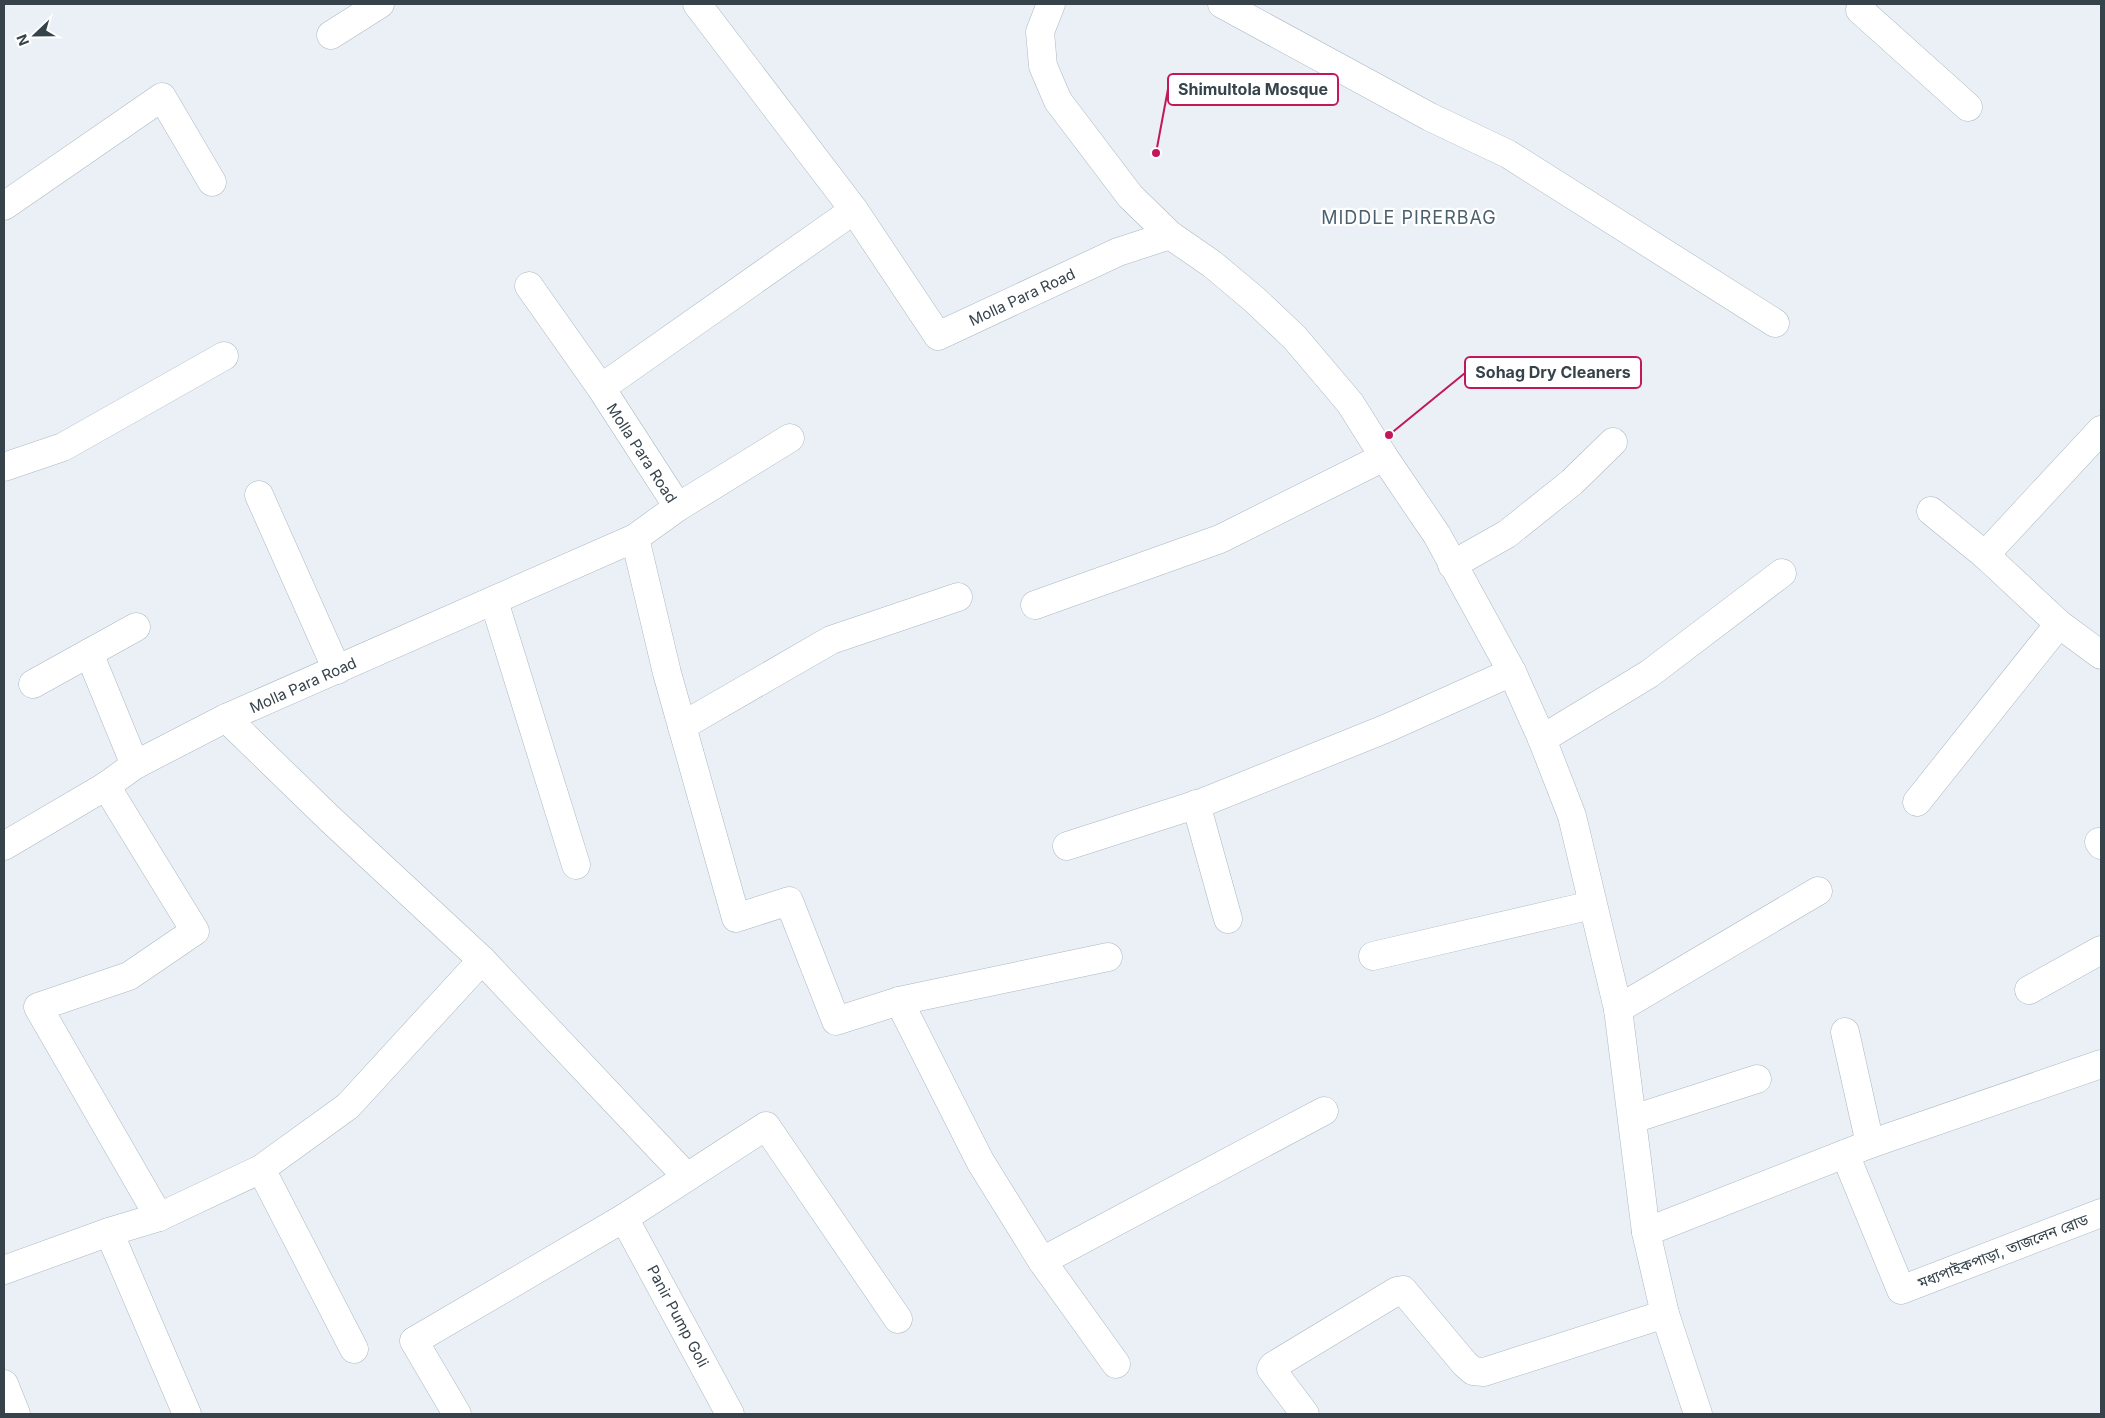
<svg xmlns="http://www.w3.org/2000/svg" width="2105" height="1418" font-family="Inter,'Noto Sans Bengali',sans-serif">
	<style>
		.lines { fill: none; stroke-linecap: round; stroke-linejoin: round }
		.minor-casing { stroke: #abb8c3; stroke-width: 29 }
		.minor { stroke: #fff; stroke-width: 28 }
		.labels { text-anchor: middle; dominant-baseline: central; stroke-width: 4.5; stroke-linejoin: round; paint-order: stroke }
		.street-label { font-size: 15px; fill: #36434b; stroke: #fff }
		.quarter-label { font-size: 18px; letter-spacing: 1px; fill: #4c616f; stroke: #fff }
		.leader { fill: none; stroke: #c2185b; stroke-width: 2 }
		.callout-dot { fill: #c2185b; stroke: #fff; stroke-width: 2 }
		.callout { fill: #fff; stroke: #c2185b; stroke-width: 2 }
		.callout-label { font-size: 16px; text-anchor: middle; font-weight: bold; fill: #36434b }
	</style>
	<rect width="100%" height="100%" fill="#eaf0f6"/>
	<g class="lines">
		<g class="minor-casing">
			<g id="minor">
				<polyline points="697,4 854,210"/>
				<polyline points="1051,4 1040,32 1043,66 1058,101 1130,196 1170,235 1212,264 1255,300 1295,338 1350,403 1384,457 1437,535 1512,672 1542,739 1572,816 1618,1009 1646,1232 1665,1314 1698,1414"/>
				<polyline points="1222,4 1430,117 1508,154 1775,323"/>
				<polyline points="1860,10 1968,107"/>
				<polyline points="331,35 380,4"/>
				<polyline points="4,206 162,97 212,182"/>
				<polyline points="529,286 601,388"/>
				<polyline points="4,467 63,447 224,356"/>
				<polyline points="259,495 337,670"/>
				<polyline points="678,507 790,438"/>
				<polyline points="1931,511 1985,555 2059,624 2101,655"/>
				<polyline points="635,538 667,673 736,918 789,901 836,1021 899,1001 980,1161 1042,1261 1116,1364"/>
				<polyline points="1985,555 2101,430"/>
				<polyline points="1452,565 1507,534 1572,482 1613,442"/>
				<polyline points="494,601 576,865"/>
				<polyline points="1035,605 1220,539 1384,457"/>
				<polyline points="89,653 135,765"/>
				<polyline points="33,684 136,627"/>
				<polyline points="226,718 330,819 482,960 686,1176"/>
				<polyline points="682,726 831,640 958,597"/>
				<polyline points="1542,739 1649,674 1782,573"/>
				<polyline points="106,786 195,931 129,976 38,1007 159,1217"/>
				<polyline points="1917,802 2059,624"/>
				<polyline points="1196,804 1228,919"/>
				<polyline points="2099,842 2101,845"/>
				<polyline points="4,846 106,786 135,765 226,718 635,538 678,507 601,388 854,210 938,336 1118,252 1170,235"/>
				<polyline points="1067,846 1204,802 1385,729 1512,672"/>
				<polyline points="1373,956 1592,905"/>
				<polyline points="2029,990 2101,950"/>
				<polyline points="899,1001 1108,957"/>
				<polyline points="1618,1009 1818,891"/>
				<polyline points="1845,1032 1870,1144"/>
				<polyline points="1633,1119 1757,1079"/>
				<polyline points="1845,1154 1901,1290 2101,1213"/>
				<polyline points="261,1169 354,1349"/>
				<polyline points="624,1218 730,1414"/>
				<polyline points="109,1232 187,1414"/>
				<polyline points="1646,1232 1870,1144 2101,1064"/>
				<polyline points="1042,1261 1324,1111"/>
				<polyline points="4,1270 109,1232 159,1217 261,1169 348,1106 482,960"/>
				<polyline points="4,1384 16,1414"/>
				<polyline points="457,1414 414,1341 624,1218 766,1126 898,1319"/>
				<polyline points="1305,1414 1271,1369 1273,1366 1397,1291 1403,1290 1465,1364 1473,1371 1484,1372 1665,1314"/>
			</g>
		</g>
		<use href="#minor" class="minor"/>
	</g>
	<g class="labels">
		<g class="street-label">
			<text transform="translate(1022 297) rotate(-25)">Molla Para Road</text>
			<text transform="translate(642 453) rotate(57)">Molla Para Road</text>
			<text transform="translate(303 685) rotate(-24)">Molla Para Road</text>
			<text transform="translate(2003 1251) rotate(-21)">মধ্যপাইকপাড়া, তাজলেন রোড</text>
			<text transform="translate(678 1316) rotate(62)">Panir Pump Goli</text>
		</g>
		<g class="quarter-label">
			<text x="1409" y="217">MIDDLE PIRERBAG</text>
		</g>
	</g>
	<path class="leader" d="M1156 153L1168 89M1389 435L1465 373"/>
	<g class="callout-dot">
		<circle cx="1156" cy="153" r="5"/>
		<circle cx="1389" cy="435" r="5"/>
	</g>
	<g class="callout">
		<rect x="1168" y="74" width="170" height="31" rx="5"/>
		<rect x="1465" y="357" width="176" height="31" rx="5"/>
	</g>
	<g class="callout-label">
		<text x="1253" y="95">Shimultola Mosque</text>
		<text x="1553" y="378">Sohag Dry Cleaners</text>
	</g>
	<rect width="2105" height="1418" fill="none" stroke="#36434b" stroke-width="10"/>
	<g transform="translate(35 35) rotate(248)" stroke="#ffffff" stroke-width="4" paint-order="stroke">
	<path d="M0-4L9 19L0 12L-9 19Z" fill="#36434b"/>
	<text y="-8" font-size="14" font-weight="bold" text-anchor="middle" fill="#36434b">N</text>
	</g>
</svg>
